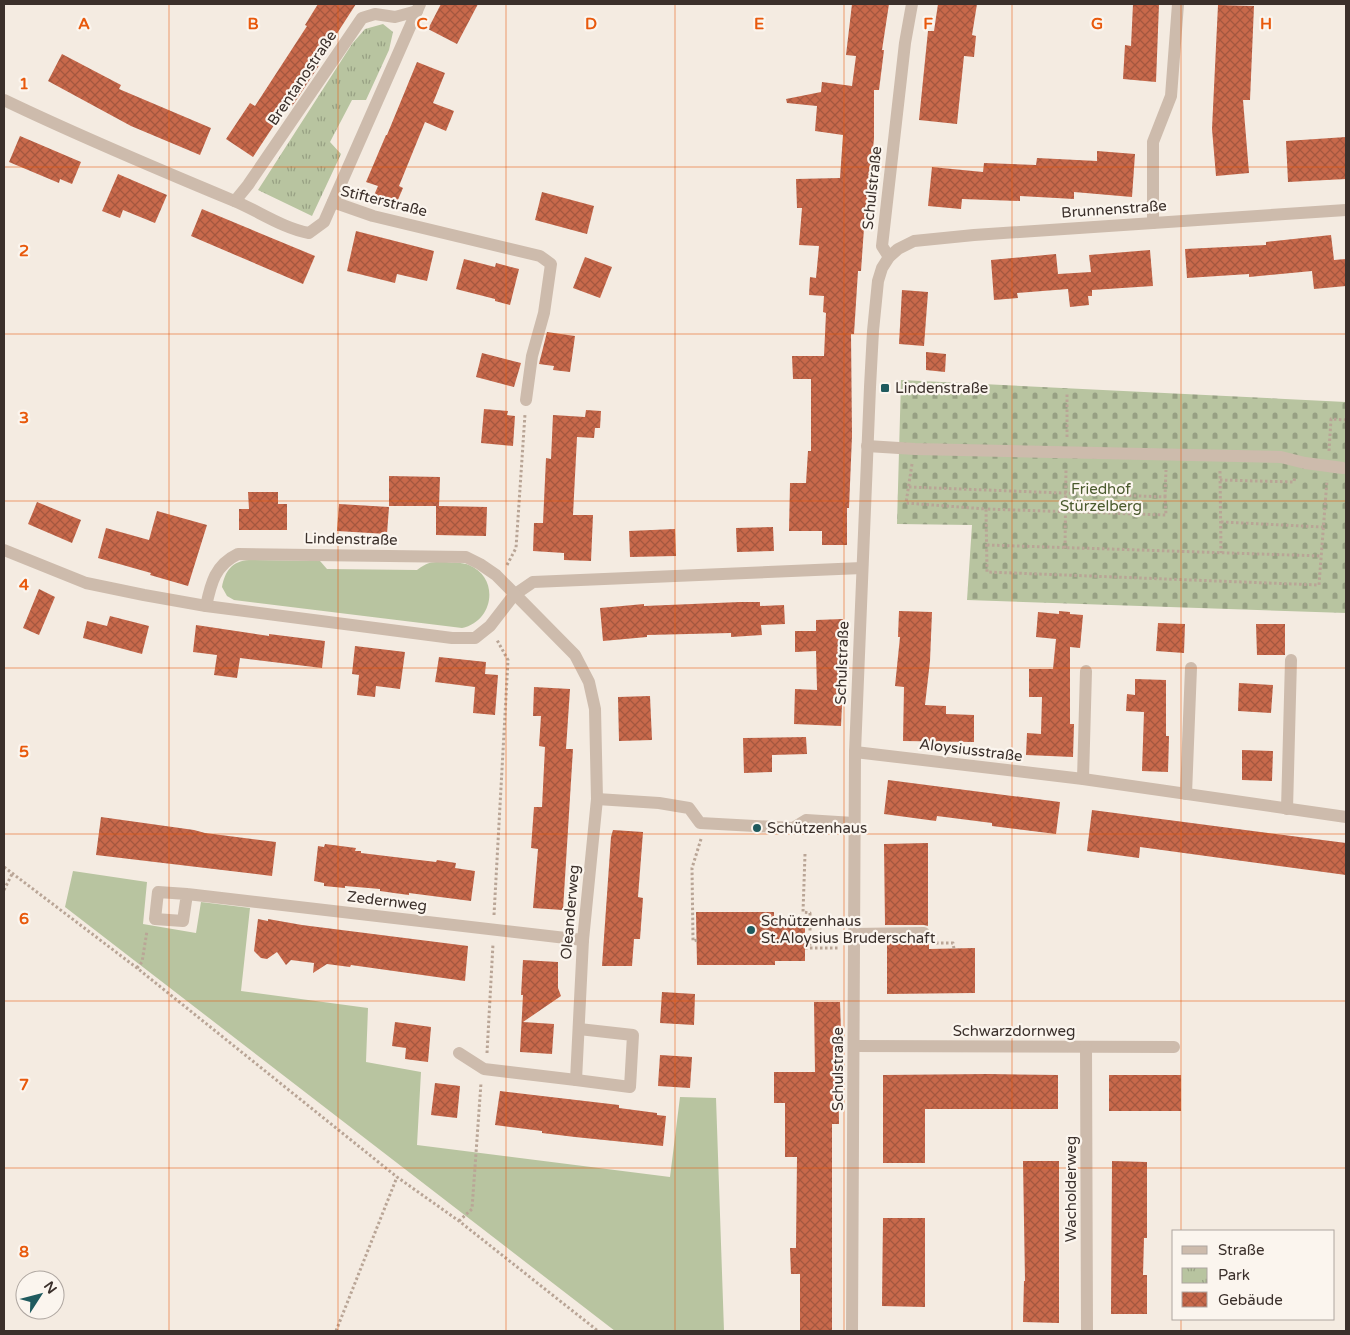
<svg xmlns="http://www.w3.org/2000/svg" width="1350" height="1335" font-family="'Varela Round',sans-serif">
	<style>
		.grass { fill: #b8c4a0 }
		.cemetery { fill: url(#cemetery-stones) }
		.park { fill: url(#park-tufts) }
		.building { fill: url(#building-cross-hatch) }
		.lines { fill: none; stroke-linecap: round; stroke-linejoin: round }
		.path { stroke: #b9a596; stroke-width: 3; stroke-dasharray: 2.5 2.5; stroke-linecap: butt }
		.minor { stroke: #cdbbac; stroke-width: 12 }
		.grid { fill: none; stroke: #e8590c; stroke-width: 1; stroke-opacity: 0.55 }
		.poi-dot { fill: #1f5a5e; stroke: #fbf5ee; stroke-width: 2 }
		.labels { text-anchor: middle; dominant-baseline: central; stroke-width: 4.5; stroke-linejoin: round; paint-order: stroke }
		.street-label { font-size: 15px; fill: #3b302b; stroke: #fbf5ee }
		.poi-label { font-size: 15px; fill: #3b302b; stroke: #fbf5ee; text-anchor: start }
		.park-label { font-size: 15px; fill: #4a5a2e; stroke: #fbf5ee }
		.grid-label { font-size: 16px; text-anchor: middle; font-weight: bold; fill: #e8590c; stroke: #fbf5ee; stroke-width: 4.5; stroke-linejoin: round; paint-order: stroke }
	</style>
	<defs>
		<pattern id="cemetery-stones" width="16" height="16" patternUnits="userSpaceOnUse" patternTransform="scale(1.25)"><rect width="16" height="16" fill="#b8c4a0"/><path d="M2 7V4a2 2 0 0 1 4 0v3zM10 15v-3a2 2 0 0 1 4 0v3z" fill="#97a083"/></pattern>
		<pattern id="park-tufts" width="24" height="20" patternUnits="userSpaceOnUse" patternTransform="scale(1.25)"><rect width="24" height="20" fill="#b8c4a0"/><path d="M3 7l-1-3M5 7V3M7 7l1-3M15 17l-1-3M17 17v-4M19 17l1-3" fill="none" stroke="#97a083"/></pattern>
		<pattern id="building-cross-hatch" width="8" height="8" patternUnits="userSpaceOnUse" patternTransform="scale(1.25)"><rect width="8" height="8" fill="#c8694b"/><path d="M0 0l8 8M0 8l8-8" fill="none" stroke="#a4573f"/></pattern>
	</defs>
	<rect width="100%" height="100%" fill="#f4ebe1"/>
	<g class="grass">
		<path d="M 249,560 L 320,561 L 327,569 L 417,570 C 429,561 432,562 446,562 C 453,563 462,562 469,565 C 500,578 494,621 462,628 L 234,600 L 227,596 L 222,587 C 225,571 232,561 249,560 Z"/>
		<polygon points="73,871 147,882 143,924 196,933 201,902 250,908 241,991 368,1008 366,1062 421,1072 417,1145 670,1177 680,1097 716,1098 724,1331 615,1331 65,907"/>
	</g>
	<polygon class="cemetery" points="901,380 1346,402 1346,613 967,600 972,525 897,524"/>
	<polygon class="park" points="383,24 393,32 389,50 366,100 352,100 330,142 341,154 312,216 258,190 352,44 365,29"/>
	<g class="building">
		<polygon points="318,4 356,4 318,63 320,64 295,102 292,106 288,104 253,157 226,139 250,103 255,106 307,26 305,25"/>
		<polygon points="441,4 478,4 457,44 428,29"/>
		<polygon points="852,4 889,4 882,50 884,50 879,90 874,90 874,139 864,228 861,271 858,271 854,334 851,334 852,436 849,508 847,508 847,545 822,545 822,531 789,531 790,483 806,483 808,451 811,451 811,379 793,379 792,356 824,356 826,313 823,312 824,296 809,295 810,277 816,278 819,246 799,245 802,208 797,208 796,179 840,178 843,135 815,131 817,106 787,103 786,99 821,92 822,82 852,86 856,56 846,55"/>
		<polygon points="938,4 977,4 972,35 976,36 974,57 964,56 957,124 919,120 928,31 934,31"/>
		<polygon points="1133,4 1159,4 1156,82 1123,79 1125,45 1131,46"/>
		<polygon points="1218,5 1254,6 1250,100 1243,100 1249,173 1216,176 1212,129"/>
		<polygon points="62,54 121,85 119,89 211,128 200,155 131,126 48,81"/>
		<polygon points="417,62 445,73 433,103 454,111 446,131 425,122 399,186 403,188 394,209 372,200 378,186 366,182 386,135 387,135"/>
		<polygon points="20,136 81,162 72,184 60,179 59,183 9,162"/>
		<polygon points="1346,137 1346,179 1288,182 1286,141"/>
		<polygon points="1097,151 1135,154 1132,197 1074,192 1074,199 1020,196 1020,201 962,199 961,209 928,206 932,167 983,172 984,163 1036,165 1037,158 1097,161"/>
		<polygon points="118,174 167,195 155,223 123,210 120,218 102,211"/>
		<polygon points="542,192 594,206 587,234 535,220"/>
		<polygon points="202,209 315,256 303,284 191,236"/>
		<polygon points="356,231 434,251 427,281 397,274 395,283 347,271"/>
		<polygon points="1331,235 1334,260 1346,259 1346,286 1314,289 1312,271 1249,277 1249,274 1187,278 1185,249 1266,245 1266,242"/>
		<polygon points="1150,250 1153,286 1092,290 1092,296 1088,296 1089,305 1070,307 1068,289 1017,293 1018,298 994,300 991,260 1056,254 1058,274 1091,272 1089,255"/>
		<polygon points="585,257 612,267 600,298 573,288"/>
		<polygon points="464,259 495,267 496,263 519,269 510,305 495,301 495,299 456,289"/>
		<polygon points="902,290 928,292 924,346 899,344"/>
		<polygon points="547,332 575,336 570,372 553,370 554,366 539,364"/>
		<polygon points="926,352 946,354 945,372 926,370"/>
		<polygon points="482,353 521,363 514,387 476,377"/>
		<polygon points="484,409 508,411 507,415 515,416 513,446 481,443"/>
		<polygon points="586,410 601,411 600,428 595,428 594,438 577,437 573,515 593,515 591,561 564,560 564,553 533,551 534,523 543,523 546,458 551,459 553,415 585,417"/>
		<polygon points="389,476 440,477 439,506 487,507 486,536 436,535 436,506 389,506"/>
		<polygon points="248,492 278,492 278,504 287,504 287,530 239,530 239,509 249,509"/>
		<polygon points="37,502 81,520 72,543 28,524"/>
		<polygon points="339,504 389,507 387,534 337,531"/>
		<polygon points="157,511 207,525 188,586 150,575 151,573 98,558 106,528 149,540"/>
		<polygon points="773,527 774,551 737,552 736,528"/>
		<polygon points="675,529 676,556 630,557 629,531"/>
		<polygon points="39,589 55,597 39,635 23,628"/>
		<polygon points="740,602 760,602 760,606 784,605 785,624 761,625 762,635 731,637 731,633 647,635 647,637 603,641 600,608 644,604 644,606"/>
		<polygon points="899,611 932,612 930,661 925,705 946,706 946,714 974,715 974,742 903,741 904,687 895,686 900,637 898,637"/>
		<polygon points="1059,611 1070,612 1070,614 1083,615 1080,648 1070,647 1070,724 1074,724 1073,757 1026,755 1027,733 1041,734 1042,697 1029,697 1029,669 1053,669 1056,639 1036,637 1038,612 1059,614"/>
		<polygon points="110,616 149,626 142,654 83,638 87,621 107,626"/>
		<polygon points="843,619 844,662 841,726 794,724 795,689 817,690 816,651 795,652 795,631 816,631 816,620"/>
		<polygon points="1158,623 1185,624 1184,653 1156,651"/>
		<polygon points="1256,624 1285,624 1285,655 1257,655"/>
		<polygon points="196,625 269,636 269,634 325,641 322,668 240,658 237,678 214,675 217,655 193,652"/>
		<polygon points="355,646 405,652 400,689 376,686 375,697 357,695 359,675 352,674"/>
		<polygon points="439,657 486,662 485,674 498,675 495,715 473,713 475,687 435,682"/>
		<polygon points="1135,679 1166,680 1166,736 1169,736 1168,772 1142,771 1144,712 1126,711 1127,694 1135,695"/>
		<polygon points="1239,683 1273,685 1271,713 1238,711"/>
		<polygon points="534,687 570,689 566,749 573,749 563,910 533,908 538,849 531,848 534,807 542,807 545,747 539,746 541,716 533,716"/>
		<polygon points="650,696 652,740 619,741 618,697"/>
		<polygon points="806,737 807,754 772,755 772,772 744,773 743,738"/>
		<polygon points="1242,750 1273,751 1272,781 1242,780"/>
		<polygon points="888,780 1060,802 1056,834 992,826 992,823 937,816 936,821 884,814"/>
		<polygon points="1092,810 1346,843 1346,875 1140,847 1139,858 1087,851"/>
		<polygon points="101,817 194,830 205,833 276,842 272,876 96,855"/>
		<polygon points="613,830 643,832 638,897 643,898 640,939 634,939 632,966 602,966 611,837"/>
		<polygon points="928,843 928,926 924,925 885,925 884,844"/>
		<polygon points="325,844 356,848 355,851 361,851 361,853 436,862 437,860 456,863 455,868 475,871 471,901 409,893 409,895 394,893 380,891 380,889 345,886 345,888 324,886 324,883 314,881 318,846 324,847"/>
		<polygon points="696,912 774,912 774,919 805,919 805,961 775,961 775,965 697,965"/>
		<polygon points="258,919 268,921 268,919 302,925 468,946 465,981 351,965 350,967 327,964 313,973 314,963 291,960 286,965 277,952 267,959 261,958 254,951"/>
		<polygon points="929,940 929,949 975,948 975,993 887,994 887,942"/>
		<polygon points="523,960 558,962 558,988 561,996 523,1022 554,1024 552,1054 520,1052 523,995 521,995"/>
		<polygon points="662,992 695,994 694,1025 660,1023"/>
		<polygon points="814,1002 840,1002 842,1061 838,1061 839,1124 832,1124 832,1331 800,1331 800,1274 791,1274 790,1248 796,1248 797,1157 785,1157 785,1103 774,1103 774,1072 815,1072"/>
		<polygon points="395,1022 431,1027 428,1062 405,1059 406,1048 392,1046"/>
		<polygon points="660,1055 692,1057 690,1088 658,1086"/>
		<polygon points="988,1074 1058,1075 1058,1109 925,1109 925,1163 883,1163 883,1075"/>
		<rect x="1109" y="1075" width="72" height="36"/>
		<polygon points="435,1083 460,1086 457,1118 431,1115"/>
		<polygon points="500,1091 619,1105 619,1108 657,1113 657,1115 666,1116 663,1146 575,1137 542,1133 542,1131 495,1125"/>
		<polygon points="1023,1161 1059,1161 1059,1323 1023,1322 1024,1281 1025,1281"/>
		<polygon points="1112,1161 1147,1162 1147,1238 1144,1238 1143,1275 1147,1275 1147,1314 1111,1314"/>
		<polygon points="883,1218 925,1218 925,1307 882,1306"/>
	</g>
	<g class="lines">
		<g class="path">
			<polyline points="1067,437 1067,394"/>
			<polyline points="1329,451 1331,419 1346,420"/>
			<polyline points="912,464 906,503 986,509 987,572 1319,585 1327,480"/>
			<polyline points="1220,471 1221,553"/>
			<polyline points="1220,480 1294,482 1295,476"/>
			<polyline points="909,487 1165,497 1166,515 986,509"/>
			<polyline points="1165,497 1166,470"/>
			<polyline points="1221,522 1323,527"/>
			<polyline points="987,545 1321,556"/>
			<polyline points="1065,548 1066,468"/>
			<polyline points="507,565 516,548 525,414"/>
			<polyline points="805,854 803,912 810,913 810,948"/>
			<polyline points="4,867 137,968 397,1177 459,1221 598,1331"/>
			<polyline points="4,890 12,874"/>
			<polyline points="494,915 508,660 497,640"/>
			<polyline points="697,940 693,941 692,868 701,839"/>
			<polyline points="936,943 953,943 954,949"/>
			<polyline points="805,948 838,948"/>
			<polyline points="137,968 142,962 147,931"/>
			<polyline points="487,1053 493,944"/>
			<polyline points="459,1221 472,1209 481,1083"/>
			<polyline points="336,1331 397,1177"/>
		</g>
		<g class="minor">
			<path d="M 4,100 C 79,136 155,168 232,200 C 257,210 282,228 309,233 L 324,222 L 420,4"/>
			<polyline points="235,201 248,185 362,18 375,14 395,17 417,11"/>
			<polyline points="333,202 373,216 540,256 551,264 544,313 532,356 526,400"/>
			<polyline points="1153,223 1153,142 1171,96 1178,4"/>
			<polyline points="889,257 882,246 905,43 912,4"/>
			<polyline points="867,446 915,449 1281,457 1305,463 1343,468"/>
			<polyline points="4,550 86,583 144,595 206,606 452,638 475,638 490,626 514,595 533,582 862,568"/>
			<path d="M 206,606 C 211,583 215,565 238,554 L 466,557 L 480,564 L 496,575 L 575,655 L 589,682 L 595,709 L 597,799 L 583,940 L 576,1080 L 484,1069 L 459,1053"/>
			<polyline points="855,752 1083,779 1346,817"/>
			<polyline points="1083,779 1086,671"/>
			<polyline points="1186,794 1191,668"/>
			<polyline points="597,799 659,803 689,808 700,823 793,828 806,820 854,823"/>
			<polyline points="1287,809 1291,660"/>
			<polyline points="187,894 183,921 155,919 158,892 187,894 583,940"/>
			<polyline points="853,934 924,933"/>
			<polyline points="854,1046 1174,1047"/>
			<polyline points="1086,1047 1087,1331"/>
			<polyline points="576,1080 630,1087 633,1035 579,1029"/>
			<polyline points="852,1331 855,752 870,387 873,331 878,281 882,268 889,257 898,249 914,241 974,235 1346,210"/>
		</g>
	</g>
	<path class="grid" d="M 169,4 L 169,1331M 338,4 L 338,1331M 506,4 L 506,1331M 675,4 L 675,1331M 844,4 L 844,1331M 1012,4 L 1012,1331M 1181,4 L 1181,1231M 4,167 L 1346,167M 4,334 L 1346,334M 4,501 L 1346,501M 4,668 L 1346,668M 4,834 L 1346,834M 4,1001 L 1346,1001M 4,1168 L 1346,1168M 1181,1319 L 1181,1331"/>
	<g class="poi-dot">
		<rect x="880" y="383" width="10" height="10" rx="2.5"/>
		<circle cx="757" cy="828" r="5"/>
		<circle cx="751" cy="930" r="5"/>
	</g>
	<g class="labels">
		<g class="street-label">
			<text transform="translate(302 78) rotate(-56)">Brentanostraße</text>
			<text transform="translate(872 188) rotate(-84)">Schulstraße</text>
			<text transform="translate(384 201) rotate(14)">Stifterstraße</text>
			<text transform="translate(1114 209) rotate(-4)">Brunnenstraße</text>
			<text transform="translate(351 539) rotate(1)">Lindenstraße</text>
			<text transform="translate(842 663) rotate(-88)">Schulstraße</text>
			<text transform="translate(971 750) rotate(7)">Aloysiusstraße</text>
			<text transform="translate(387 901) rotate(7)">Zedernweg</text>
			<text transform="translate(570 912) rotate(-85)">Oleanderweg</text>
			<text x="1014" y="1031">Schwarzdornweg</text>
			<text transform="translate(838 1069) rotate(-90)">Schulstraße</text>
			<text transform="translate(1071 1189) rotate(-90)">Wacholderweg</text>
		</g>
		<g class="poi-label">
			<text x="895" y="388">Lindenstraße</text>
			<text x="767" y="828">Schützenhaus</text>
			<text x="761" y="921">Schützenhaus<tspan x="761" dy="17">St.Aloysius Bruderschaft</tspan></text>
		</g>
		<g class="park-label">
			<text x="1101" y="489">Friedhof<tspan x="1101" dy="17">Stürzelberg</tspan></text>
		</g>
	</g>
	<g class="grid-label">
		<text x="84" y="29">A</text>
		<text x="253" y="29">B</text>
		<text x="422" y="29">C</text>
		<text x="591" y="29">D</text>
		<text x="759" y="29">E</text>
		<text x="928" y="29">F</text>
		<text x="1097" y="29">G</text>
		<text x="1266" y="29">H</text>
		<text x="24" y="89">1</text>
		<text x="24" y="256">2</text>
		<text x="24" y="423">3</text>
		<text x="24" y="590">4</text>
		<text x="24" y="757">5</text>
		<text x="24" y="924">6</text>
		<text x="24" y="1090">7</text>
		<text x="24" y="1257">8</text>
	</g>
	<rect width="1350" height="1335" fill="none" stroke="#3b302b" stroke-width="10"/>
	<rect x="1172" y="1230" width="162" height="90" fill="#fbf5ee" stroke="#aea6a0"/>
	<rect x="1182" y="1246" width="25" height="8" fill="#cdbbac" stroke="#aea6a0"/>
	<text x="1218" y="1255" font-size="15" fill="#3b302b">Straße</text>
	<rect x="1182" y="1268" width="25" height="15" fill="url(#park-tufts)" stroke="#aea6a0"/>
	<text x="1218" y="1280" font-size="15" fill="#3b302b">Park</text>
	<rect x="1182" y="1292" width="25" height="15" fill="url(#building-cross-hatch)" stroke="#aea6a0"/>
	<text x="1218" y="1305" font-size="15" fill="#3b302b">Gebäude</text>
	<g transform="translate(40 1295) rotate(54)"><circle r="24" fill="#fbf5ee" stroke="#aea6a0"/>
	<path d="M0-4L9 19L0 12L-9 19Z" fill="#1f5a5e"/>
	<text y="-8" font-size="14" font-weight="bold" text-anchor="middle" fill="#3b302b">N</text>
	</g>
</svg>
